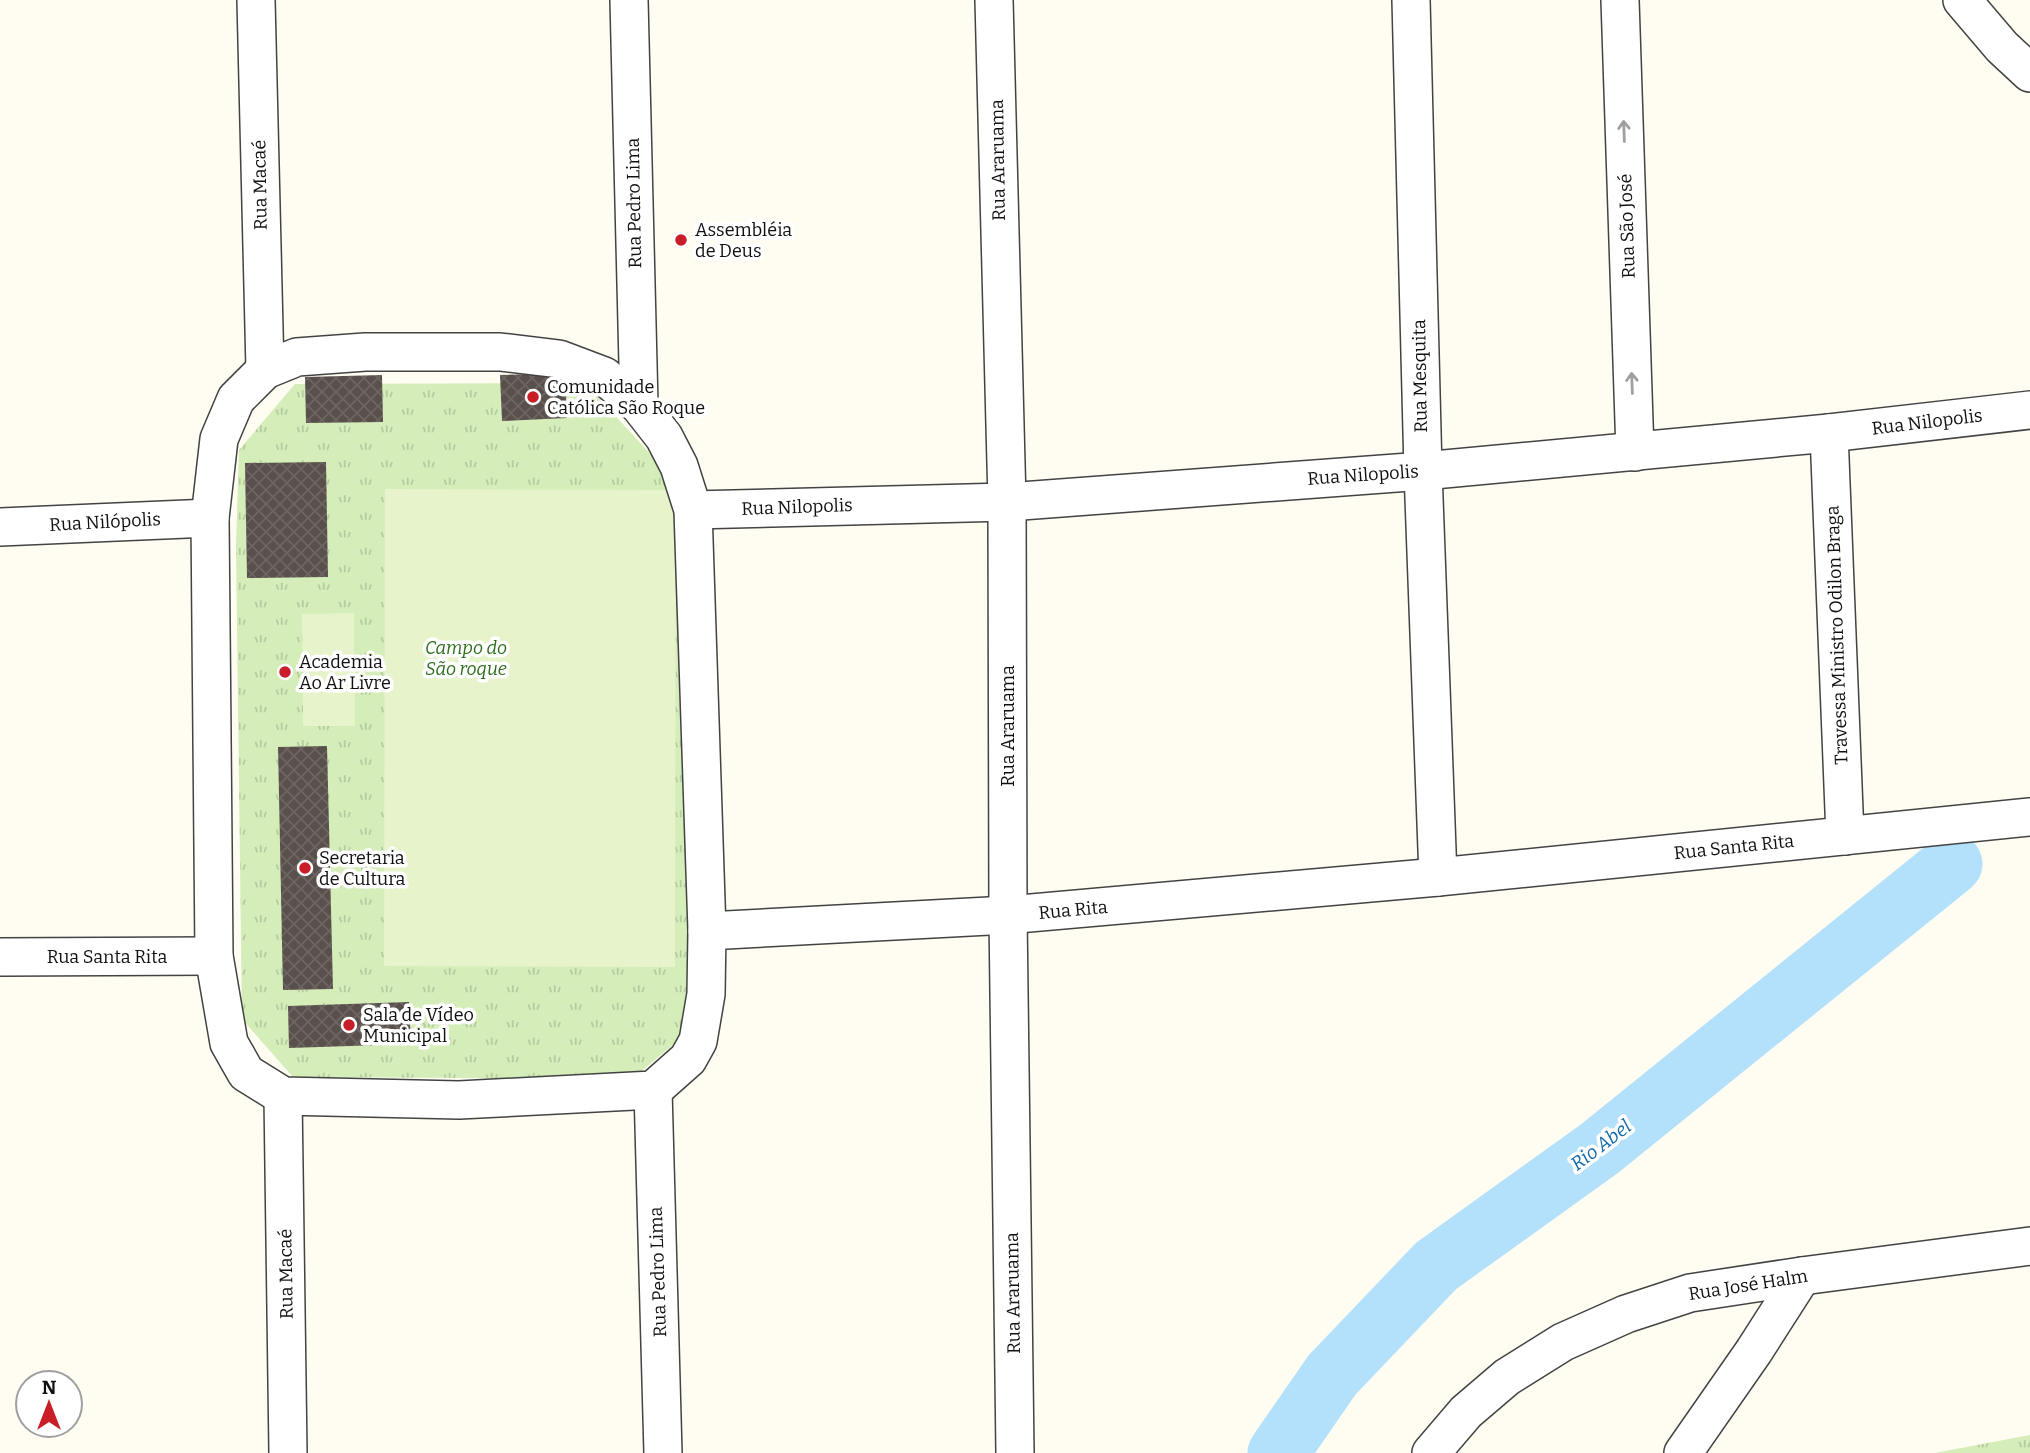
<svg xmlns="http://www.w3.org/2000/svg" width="2030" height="1453" font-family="Bitter,serif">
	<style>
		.grass { fill: url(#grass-tufts) }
		.pitch { fill: #e6f3cb }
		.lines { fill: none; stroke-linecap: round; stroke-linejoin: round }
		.river { stroke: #b3e0fa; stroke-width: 61 }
		.building { fill: url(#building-cross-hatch) }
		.street-casing { stroke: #434343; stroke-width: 40 }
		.street { stroke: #fff; stroke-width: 37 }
		.oneway { stroke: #9f9f9f }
		.poi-dot { fill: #c91e28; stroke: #fff; stroke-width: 2.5 }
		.labels { text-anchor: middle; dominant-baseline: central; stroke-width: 7; stroke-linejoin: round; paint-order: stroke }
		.street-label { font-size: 18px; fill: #101010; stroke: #fff }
		.poi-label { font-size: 18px; fill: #101010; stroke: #fff; text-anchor: start }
		.park-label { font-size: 18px; font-style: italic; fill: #2d6d1b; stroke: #fff }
		.water-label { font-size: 19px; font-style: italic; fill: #1069ab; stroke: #fff }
	</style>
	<defs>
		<pattern id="grass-tufts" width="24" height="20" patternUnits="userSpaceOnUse" patternTransform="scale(1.75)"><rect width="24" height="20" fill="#d4edb9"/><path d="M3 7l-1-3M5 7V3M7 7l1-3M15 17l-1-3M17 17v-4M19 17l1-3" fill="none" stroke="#b5ca9e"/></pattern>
		<pattern id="building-cross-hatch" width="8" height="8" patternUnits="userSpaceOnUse" patternTransform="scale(1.75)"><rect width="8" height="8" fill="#59504b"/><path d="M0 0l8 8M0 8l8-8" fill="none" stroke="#6c6561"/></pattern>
	</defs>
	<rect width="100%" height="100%" fill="#fffcf2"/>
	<g class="grass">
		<polygon points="585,383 668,473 694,651 687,1033 632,1079 293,1077 242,1019 236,546 239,450 295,384"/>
		<polygon points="2030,1435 2030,1453 1935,1453"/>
	</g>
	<g class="pitch">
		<polygon points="385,489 676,490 675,967 384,966"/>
		<polygon points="354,613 355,726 303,726 302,614"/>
	</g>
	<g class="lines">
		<polyline class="river" points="1278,1453 1332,1375 1436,1266 1599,1149 1952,864"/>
	</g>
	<g class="building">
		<polygon points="565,373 567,418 502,421 500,375"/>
		<polygon points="382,375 383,422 306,423 305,377"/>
		<polygon points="326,462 328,577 247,578 245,463"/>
		<polygon points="327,746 333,989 283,990 278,747"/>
		<polygon points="409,1002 411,1044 289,1048 288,1006"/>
	</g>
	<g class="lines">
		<g class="street-casing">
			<g id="street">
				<polyline points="256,0 265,370"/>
				<polyline points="629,0 639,405"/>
				<polyline points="994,0 1007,502 1008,915 1015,1453"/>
				<polyline points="1411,0 1423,471 1438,877"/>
				<polyline points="1620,0 1635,452"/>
				<polyline points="1962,0 2002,47 2030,73"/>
				<polygon points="365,352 500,352 559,359 604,376 639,405 664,437 679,466 693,510 707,931 706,994 698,1041 688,1059 653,1090 459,1100 283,1096 246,1073 229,1043 214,956 210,518 219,439 236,399 265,370 297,357"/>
				<polyline points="1829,433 1845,836"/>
				<polyline points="693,510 1007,502 1423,471 1829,433 2030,410"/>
				<polyline points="0,527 210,518"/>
				<polyline points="707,931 1008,915 1438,877 2030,817"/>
				<polyline points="0,957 214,956"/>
				<polyline points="653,1090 663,1453"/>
				<polyline points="283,1096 288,1453"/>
				<polyline points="1431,1453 1466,1412 1507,1377 1563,1342 1626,1314 1690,1293 1802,1276 2030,1246"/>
				<polyline points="1683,1453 1754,1351 1802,1276"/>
			</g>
		</g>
		<use href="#street" class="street"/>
	</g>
	<defs><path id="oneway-shaft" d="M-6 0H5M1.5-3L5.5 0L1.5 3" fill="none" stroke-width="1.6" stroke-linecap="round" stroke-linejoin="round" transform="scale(1.75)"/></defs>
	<g class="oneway">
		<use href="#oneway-shaft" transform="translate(1624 131) rotate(-92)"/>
		<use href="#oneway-shaft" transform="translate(1632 383) rotate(-92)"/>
	</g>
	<g class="poi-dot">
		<circle cx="681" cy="240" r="7"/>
		<circle cx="533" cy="397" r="7"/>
		<circle cx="285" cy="672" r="7"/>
		<circle cx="305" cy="868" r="7"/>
		<circle cx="349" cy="1025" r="7"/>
	</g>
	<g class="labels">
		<g class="street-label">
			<text transform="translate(998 160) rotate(-91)">Rua Araruama</text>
			<text transform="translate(260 185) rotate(-91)">Rua Macaé</text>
			<text transform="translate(634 203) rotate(-91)">Rua Pedro Lima</text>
			<text transform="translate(1627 226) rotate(-92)">Rua São José</text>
			<text transform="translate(1420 376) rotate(-91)">Rua Mesquita</text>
			<text transform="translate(1927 422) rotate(-7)">Rua Nilopolis</text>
			<text transform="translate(1363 475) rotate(-4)">Rua Nilopolis</text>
			<text transform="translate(797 507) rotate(-2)">Rua Nilopolis</text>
			<text transform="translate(105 522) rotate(-3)">Rua Nilópolis</text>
			<text transform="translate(1837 635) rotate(-92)">Travessa Ministro Odilon Braga</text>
			<text transform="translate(1008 726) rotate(-90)">Rua Araruama</text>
			<text transform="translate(1734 847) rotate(-6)">Rua Santa Rita</text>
			<text transform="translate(1073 910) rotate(-5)">Rua Rita</text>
			<text x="107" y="957">Rua Santa Rita</text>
			<text transform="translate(658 1272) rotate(-92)">Rua Pedro Lima</text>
			<text transform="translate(286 1274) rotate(-91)">Rua Macaé</text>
			<text transform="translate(1748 1285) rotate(-9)">Rua José Halm</text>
			<text transform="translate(1013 1293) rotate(-91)">Rua Araruama</text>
		</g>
		<g class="poi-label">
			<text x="695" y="230">Assembléia<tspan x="695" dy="21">de Deus</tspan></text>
			<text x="547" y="387">Comunidade<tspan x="547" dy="21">Católica São Roque</tspan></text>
			<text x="299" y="662">Academia<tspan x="299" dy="21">Ao Ar Livre</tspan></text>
			<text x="319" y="858">Secretaria<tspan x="319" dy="21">de Cultura</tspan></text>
			<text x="363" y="1015">Sala de Vídeo<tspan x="363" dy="21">Municipal</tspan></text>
		</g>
		<g class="park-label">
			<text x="466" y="648">Campo do<tspan x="466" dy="21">São roque</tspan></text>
		</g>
		<g class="water-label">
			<text transform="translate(1601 1145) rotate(-37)">Rio Abel</text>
		</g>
	</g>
	<g transform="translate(49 1404)"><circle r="33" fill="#ffffff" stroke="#9f9f9f" stroke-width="2"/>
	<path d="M0-5L12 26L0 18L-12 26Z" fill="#c91e28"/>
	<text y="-10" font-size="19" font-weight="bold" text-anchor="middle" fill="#101010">N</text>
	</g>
</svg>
